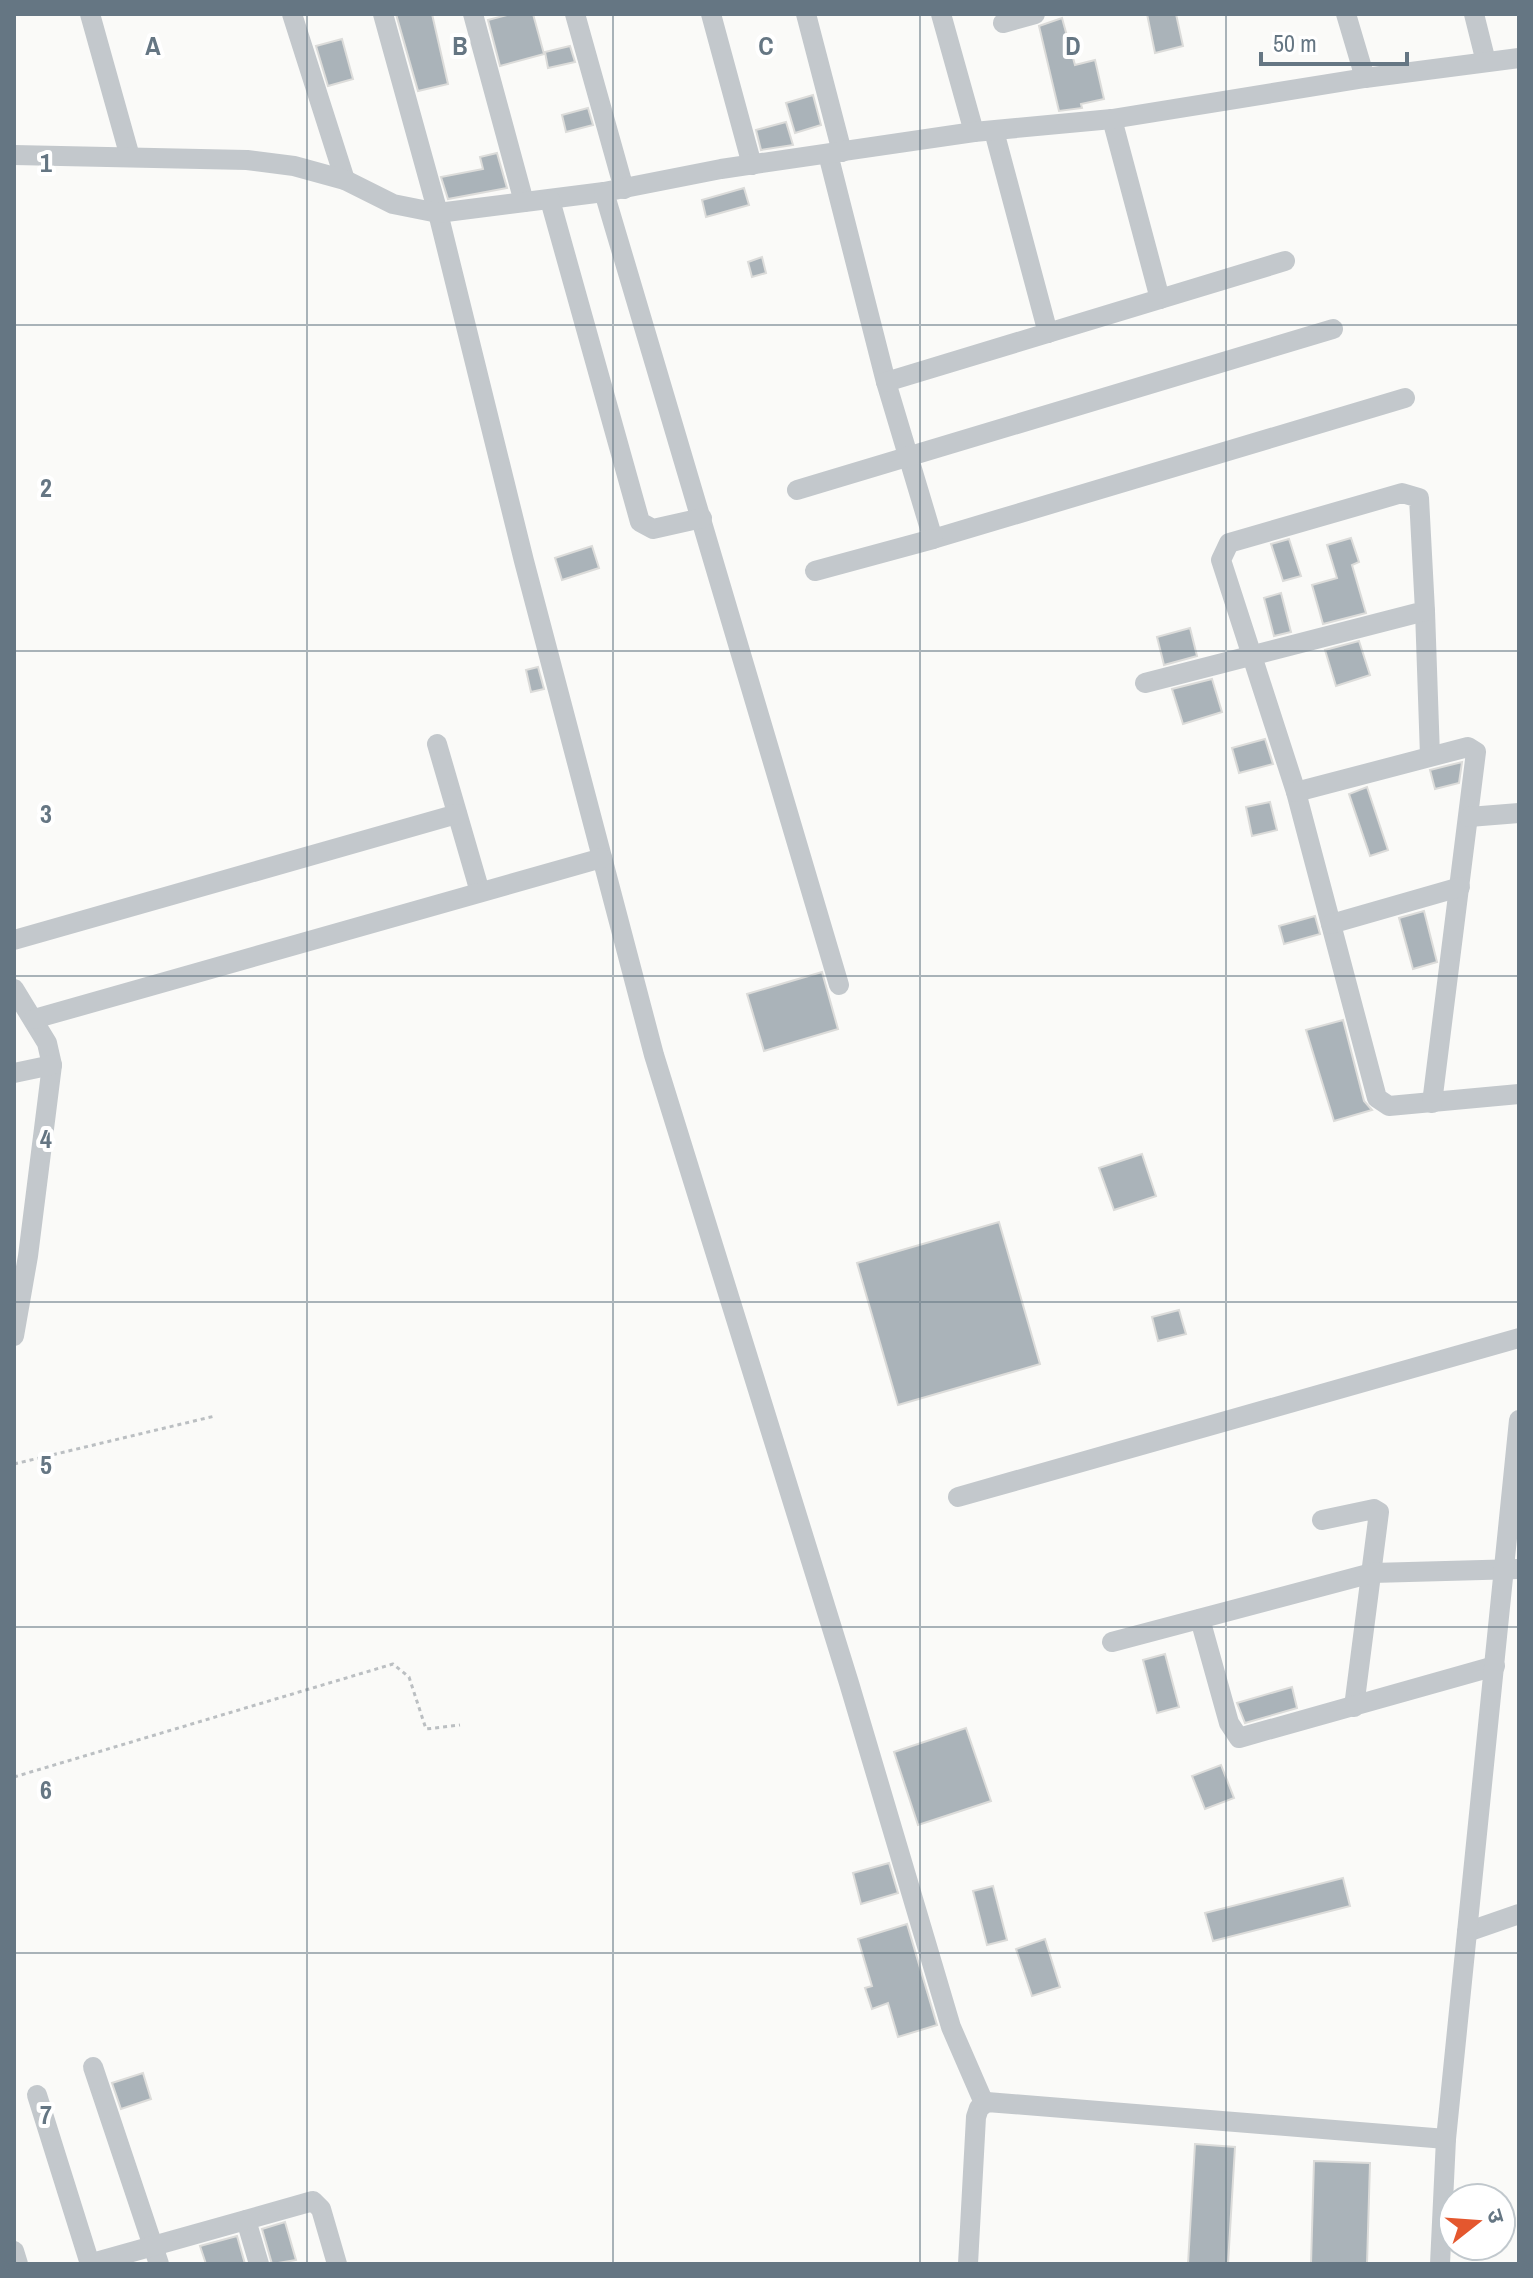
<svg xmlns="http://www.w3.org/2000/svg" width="1533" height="2278" font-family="'Archivo Narrow','Noto Sans Devanagari',sans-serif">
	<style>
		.building { fill: #aab3b9; stroke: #dcdcda; stroke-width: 2 }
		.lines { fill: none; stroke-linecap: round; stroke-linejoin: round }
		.path { stroke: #bbbfc2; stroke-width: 3; stroke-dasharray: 4 4; stroke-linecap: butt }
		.minor { stroke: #c3c8cc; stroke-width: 20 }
		.grid { fill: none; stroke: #657683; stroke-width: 2; stroke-opacity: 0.55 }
		.grid-label { font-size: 26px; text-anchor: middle; font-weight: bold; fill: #657683; stroke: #fff; stroke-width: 8; stroke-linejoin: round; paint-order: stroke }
	</style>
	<rect width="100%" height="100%" fill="#fafaf8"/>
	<g class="building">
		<polygon points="396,14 432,14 448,84 418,91"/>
		<polygon points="511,14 533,14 544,54 500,66 488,20"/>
		<polygon points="1147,14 1176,14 1183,46 1155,53"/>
		<polygon points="1062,18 1075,65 1095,60 1104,99 1081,104 1082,108 1059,111 1039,26"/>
		<polygon points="342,39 353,79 328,86 316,46"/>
		<polygon points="570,46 575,62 548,68 545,52"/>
		<polygon points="813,95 821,125 795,133 786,103"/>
		<polygon points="588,108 593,125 566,132 562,115"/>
		<polygon points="786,122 793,145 761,150 756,130"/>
		<polygon points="497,153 507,188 448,199 441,177 483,169 480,157"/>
		<polygon points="744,188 749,205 706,217 702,200"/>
		<polygon points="762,257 766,273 752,277 748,262"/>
		<polygon points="1351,538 1359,562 1352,565 1366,613 1323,624 1312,585 1337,578 1327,545"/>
		<polygon points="1289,539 1301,576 1283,581 1271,544"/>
		<polygon points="592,546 599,568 562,580 555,558"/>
		<polygon points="1281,593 1291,632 1274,636 1264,598"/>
		<polygon points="1190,628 1197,656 1164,665 1157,637"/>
		<polygon points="1359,641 1370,675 1336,686 1325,650"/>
		<polygon points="538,667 544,689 531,692 526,670"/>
		<polygon points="1212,679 1222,712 1183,724 1172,689"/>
		<polygon points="1265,739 1273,764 1239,773 1232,748"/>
		<polygon points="1462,762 1459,783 1435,789 1430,770"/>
		<polygon points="1367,787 1388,850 1370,856 1349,794"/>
		<polygon points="1270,802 1277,830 1252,836 1246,807"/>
		<polygon points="1424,911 1437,962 1413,969 1399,918"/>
		<polygon points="1315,916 1320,934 1284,944 1279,926"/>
		<polygon points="822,972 838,1029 764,1051 747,994"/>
		<polygon points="1343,1020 1364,1101 1372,1110 1334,1121 1306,1030"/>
		<polygon points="1142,1154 1156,1196 1114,1210 1099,1168"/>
		<polygon points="999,1222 1040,1364 898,1405 857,1263"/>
		<polygon points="1179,1310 1186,1334 1158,1341 1152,1317"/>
		<polygon points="1165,1654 1179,1707 1157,1713 1143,1660"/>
		<polygon points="1292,1687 1297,1708 1245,1723 1237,1703"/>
		<polygon points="966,1728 991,1801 918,1825 894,1752"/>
		<polygon points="1221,1765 1234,1798 1205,1809 1192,1776"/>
		<polygon points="889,1863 898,1893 861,1904 853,1873"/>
		<polygon points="1343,1878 1350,1906 1213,1941 1205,1913"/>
		<polygon points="993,1886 1007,1940 987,1945 973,1891"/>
		<polygon points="907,1924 937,2025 898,2037 888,2003 872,2009 865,1988 872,1986 858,1939"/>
		<polygon points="1045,1939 1060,1987 1032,1996 1016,1949"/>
		<polygon points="143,2073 151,2099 121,2109 112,2083"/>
		<polygon points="1195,2144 1235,2147 1228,2264 1188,2264"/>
		<polygon points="1314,2161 1370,2163 1367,2264 1311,2264"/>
		<polygon points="285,2222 296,2260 272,2264 262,2229"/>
		<polygon points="237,2236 245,2264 206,2264 200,2246"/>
	</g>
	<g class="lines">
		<g class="path">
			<polyline points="14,1464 215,1416"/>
			<polyline points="14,1777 393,1664 409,1677 426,1729 460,1725"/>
		</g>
		<g class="minor">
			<polyline points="90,14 130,157"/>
			<polyline points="292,14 345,180"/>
			<polyline points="383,14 438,213 524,561 654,1055 849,1683 951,2027 984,2103"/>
			<polyline points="473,14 524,202"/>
			<polyline points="575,14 624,189"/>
			<polyline points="711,14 752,165"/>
			<polyline points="806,14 842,152"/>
			<polyline points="941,14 974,132"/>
			<polyline points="1346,14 1365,78"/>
			<polyline points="1474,14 1486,62"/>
			<polyline points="1003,23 1035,14"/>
			<polyline points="1112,119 1160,299"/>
			<polyline points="994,131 1048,333"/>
			<polyline points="828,154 886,382 933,539 1405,398"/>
			<polyline points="14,155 247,160 294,166 345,180 393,204 438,213 604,192 721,169 974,132 1112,119 1365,78 1519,58"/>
			<polyline points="604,192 839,985"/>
			<polyline points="550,200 640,522 653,529 702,518"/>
			<polyline points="886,382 1285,261"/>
			<polyline points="797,490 1333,329"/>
			<polyline points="815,571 933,539"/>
			<polyline points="1425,611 1430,756"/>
			<polyline points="1145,683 1425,611 1419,498 1402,493 1229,543 1221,560 1296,792 1377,1098 1389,1106 1519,1094"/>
			<polyline points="437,744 480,892"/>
			<polyline points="1296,792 1468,747 1476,752 1432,1103"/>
			<polyline points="1469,817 1519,813"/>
			<polyline points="1331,924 1460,887"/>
			<polyline points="14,940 457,814"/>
			<polyline points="14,989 47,1043 52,1065 28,1256 14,1336"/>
			<polyline points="34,1019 602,858"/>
			<polyline points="14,1073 52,1065"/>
			<polyline points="958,1497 1519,1338"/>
			<polyline points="1322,1520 1374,1509 1379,1512 1354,1707"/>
			<polyline points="1200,1619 1229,1723 1239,1738 1495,1666"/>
			<polyline points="1112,1642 1372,1573 1519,1569"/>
			<polyline points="1467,1932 1519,1914"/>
			<polyline points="93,2067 159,2264"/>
			<polyline points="37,2095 90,2264"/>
			<polyline points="246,2220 259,2264"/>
			<polyline points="14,2251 18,2264"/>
			<polyline points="89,2264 313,2201 321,2209 337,2264"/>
			<polyline points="968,2264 976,2117 979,2108 987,2102 1446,2139"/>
			<polyline points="1440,2264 1446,2139 1519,1420"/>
		</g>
	</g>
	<path class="grid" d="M 307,14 L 307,2264M 613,14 L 613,2264M 920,14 L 920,2264M 1226,14 L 1226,2264M 14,325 L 1519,325M 14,651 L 1519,651M 14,976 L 1519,976M 14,1302 L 1519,1302M 14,1627 L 1519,1627M 14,1953 L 1519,1953"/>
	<g class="grid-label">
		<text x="153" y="55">A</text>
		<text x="460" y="55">B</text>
		<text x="766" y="55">C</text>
		<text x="1073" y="55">D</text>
		<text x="46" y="172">1</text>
		<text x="46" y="497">2</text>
		<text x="46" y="823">3</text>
		<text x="46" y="1148">4</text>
		<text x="46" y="1474">5</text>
		<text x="46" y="1799">6</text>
		<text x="46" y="2124">7</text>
	</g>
	<rect width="1533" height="2278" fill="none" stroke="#657683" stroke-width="32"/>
	<g transform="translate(1477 2222) rotate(73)"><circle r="38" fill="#ffffff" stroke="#c1c8cd" stroke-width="2"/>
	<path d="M0-6L14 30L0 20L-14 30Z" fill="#e4572e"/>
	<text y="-12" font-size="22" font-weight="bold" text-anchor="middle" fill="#657683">उ</text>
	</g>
	<path d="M1261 52v12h146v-12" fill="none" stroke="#657683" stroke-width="4"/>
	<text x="1273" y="52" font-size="24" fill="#657683" stroke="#ffffff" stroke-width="6" paint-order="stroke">50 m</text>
</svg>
